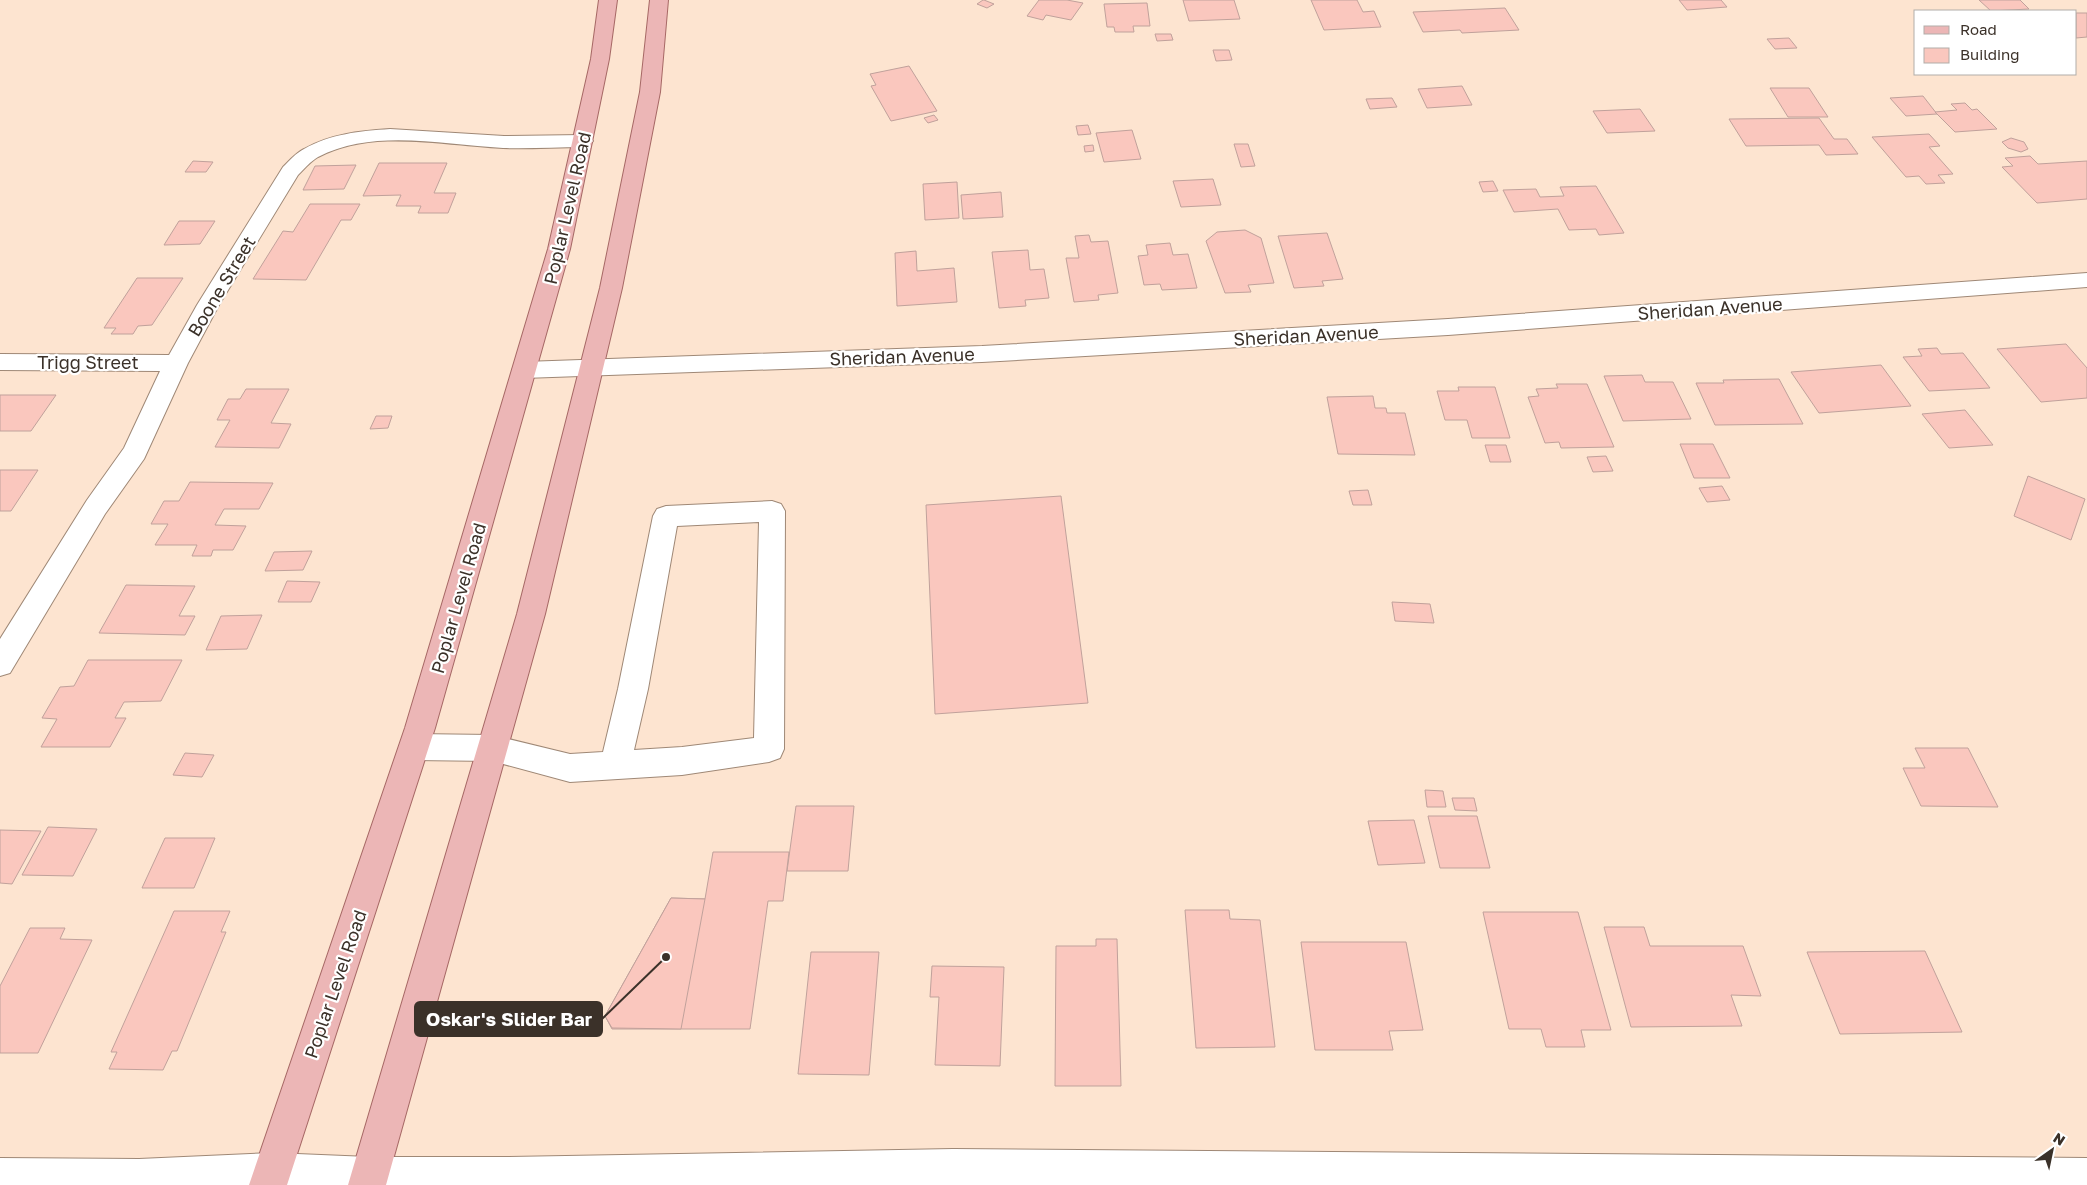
<svg xmlns="http://www.w3.org/2000/svg" width="2087" height="1185" font-family="'Golos Text',sans-serif">
	<style>
		.building { fill: #fac7be; stroke: #c0a19b }
		.lines { fill: none; stroke-linecap: round; stroke-linejoin: round }
		.minor-casing { stroke: #9f8876; stroke-width: 2 }
		.major-casing { stroke: #a66865; stroke-width: 2 }
		.minor { fill: #fff; fill-rule: evenodd }
		.major { fill: #ecb6b6; fill-rule: evenodd }
		.labels { text-anchor: middle; dominant-baseline: central; stroke-width: 4.5; stroke-linejoin: round; paint-order: stroke }
		.street-label { font-size: 18px; fill: #3b3129; stroke: #fff }
		.leader { fill: none; stroke: #3b3129; stroke-width: 2 }
		.callout-dot { fill: #3b3129; stroke: #fff; stroke-width: 2 }
		.callout { fill: #3b3129; stroke: #3b3129; stroke-width: 2 }
		.callout-label { font-size: 19px; text-anchor: middle; font-weight: bold; fill: #fff }
	</style>
	<rect width="100%" height="100%" fill="#fde4d0"/>
	<g class="building">
		<polygon points="983,0 984,0 994,4 987,8 977,4"/>
		<polygon points="1039,0 1067,0 1083,3 1071,20 1046,15 1043,20 1027,16"/>
		<polygon points="1183,0 1234,0 1240,19 1189,21"/>
		<polygon points="1311,0 1357,0 1363,12 1374,11 1381,27 1324,30"/>
		<polygon points="1679,0 1721,0 1727,7 1687,10"/>
		<polygon points="1979,0 2020,0 2029,9 1991,11"/>
		<polygon points="1147,3 1150,26 1133,26 1134,32 1115,32 1114,27 1107,27 1104,4"/>
		<polygon points="1505,8 1519,30 1462,33 1460,30 1423,32 1413,12"/>
		<polygon points="2076,13 2087,13 2087,37 2076,38"/>
		<polygon points="1155,34 1171,34 1173,40 1157,41"/>
		<polygon points="1789,38 1797,48 1775,49 1767,39"/>
		<polygon points="1213,50 1229,50 1232,60 1216,61"/>
		<polygon points="909,66 937,111 891,121 871,86 876,85 870,74"/>
		<polygon points="1462,86 1472,105 1427,108 1418,89"/>
		<polygon points="1770,88 1809,88 1828,117 1788,117"/>
		<polygon points="1923,96 1937,114 1906,116 1890,98"/>
		<polygon points="1392,98 1397,107 1370,109 1366,99"/>
		<polygon points="1965,103 1972,110 1977,109 1997,129 1955,132 1935,112 1957,110 1951,104"/>
		<polygon points="1640,109 1655,131 1607,133 1593,111"/>
		<polygon points="934,115 938,120 928,123 924,118"/>
		<polygon points="1819,118 1834,139 1847,139 1858,154 1826,155 1819,145 1746,146 1729,119"/>
		<polygon points="1088,125 1091,134 1078,135 1076,126"/>
		<polygon points="1132,130 1141,159 1104,162 1096,133"/>
		<polygon points="1929,134 1940,146 1929,147 1953,174 1938,175 1945,183 1926,184 1919,176 1906,177 1872,137"/>
		<polygon points="2011,138 2024,142 2028,149 2021,152 2008,148 2002,142"/>
		<polygon points="1234,144 1248,144 1255,166 1241,167"/>
		<polygon points="1093,145 1094,151 1085,152 1084,146"/>
		<polygon points="2030,156 2038,164 2087,161 2087,199 2037,203 2002,167 2013,166 2005,158"/>
		<polygon points="193,161 213,162 206,172 185,172"/>
		<polygon points="379,163 447,163 434,193 456,193 448,213 418,213 421,206 396,206 401,195 363,196"/>
		<polygon points="356,165 344,189 303,190 315,166"/>
		<polygon points="1213,179 1221,205 1181,207 1173,181"/>
		<polygon points="1493,181 1498,191 1483,192 1479,182"/>
		<polygon points="957,182 959,218 925,220 923,184"/>
		<polygon points="1596,186 1624,233 1599,235 1596,229 1569,230 1558,209 1514,212 1503,190 1536,189 1540,197 1564,196 1560,187"/>
		<polygon points="1001,192 1003,217 963,219 961,195"/>
		<polygon points="310,204 360,204 351,220 341,220 306,280 253,279 283,231 293,232"/>
		<polygon points="179,221 215,221 200,244 164,245"/>
		<polygon points="1245,230 1261,238 1274,283 1248,285 1251,292 1225,293 1206,241 1217,232"/>
		<polygon points="1327,233 1343,279 1322,281 1324,286 1294,288 1278,236"/>
		<polygon points="1089,235 1091,242 1108,241 1118,293 1098,295 1099,300 1074,302 1066,258 1079,258 1075,236"/>
		<polygon points="1170,243 1173,255 1188,254 1197,288 1162,290 1160,284 1144,285 1138,256 1148,255 1146,245"/>
		<polygon points="1028,250 1030,270 1044,269 1049,298 1025,300 1026,306 999,308 992,252"/>
		<polygon points="916,251 917,271 954,268 957,302 897,306 895,253"/>
		<polygon points="137,278 183,278 152,325 138,326 133,334 111,334 116,328 104,328"/>
		<polygon points="2066,344 2087,368 2087,398 2041,402 1997,349"/>
		<polygon points="1937,348 1941,354 1963,353 1990,388 1929,391 1903,357 1922,356 1918,349"/>
		<polygon points="1881,365 1911,406 1819,413 1791,372"/>
		<polygon points="1642,375 1645,382 1673,382 1691,419 1623,421 1604,376"/>
		<polygon points="1779,379 1803,424 1715,425 1696,383 1724,383 1723,380"/>
		<polygon points="1556,384 1587,384 1614,447 1561,448 1559,442 1545,443 1528,397 1539,396 1536,389 1558,388"/>
		<polygon points="1458,387 1495,387 1510,438 1472,438 1467,420 1445,420 1437,391 1459,391"/>
		<polygon points="246,389 289,389 271,423 291,424 279,448 215,447 230,420 217,420 228,399 240,399"/>
		<polygon points="0,395 56,395 31,431 0,431"/>
		<polygon points="1373,396 1375,408 1386,408 1387,413 1405,413 1415,455 1338,454 1327,397"/>
		<polygon points="1965,410 1993,445 1949,448 1922,414"/>
		<polygon points="376,416 392,416 388,428 370,429"/>
		<polygon points="1680,444 1713,444 1730,478 1694,478"/>
		<polygon points="1485,445 1506,445 1511,462 1490,462"/>
		<polygon points="1606,456 1613,471 1593,472 1587,457"/>
		<polygon points="0,470 38,470 11,511 0,511"/>
		<polygon points="2028,476 2085,499 2071,540 2014,516"/>
		<polygon points="190,482 273,483 259,509 224,509 215,525 246,526 233,550 213,550 211,556 192,556 197,545 155,545 168,524 151,524 164,501 179,501"/>
		<polygon points="1722,486 1730,500 1707,502 1699,488"/>
		<polygon points="1368,490 1372,505 1353,505 1349,491"/>
		<polygon points="1061,496 1088,703 935,714 926,505"/>
		<polygon points="312,551 303,570 265,571 274,552"/>
		<polygon points="287,581 320,582 311,602 278,602"/>
		<polygon points="126,585 195,586 179,616 195,616 185,635 99,633"/>
		<polygon points="1392,602 1430,604 1434,623 1395,621"/>
		<polygon points="262,615 247,649 206,650 221,616"/>
		<polygon points="88,660 182,660 161,701 124,702 115,718 126,718 110,747 41,747 57,719 42,718 60,687 74,686"/>
		<polygon points="1915,748 1968,748 1998,807 1921,806 1903,768 1925,768"/>
		<polygon points="185,753 214,755 202,777 173,775"/>
		<polygon points="1425,790 1443,791 1446,807 1427,807"/>
		<polygon points="1452,798 1474,798 1477,811 1455,810"/>
		<polygon points="796,806 854,806 848,871 787,871"/>
		<polygon points="1428,816 1477,816 1490,868 1440,868"/>
		<polygon points="1414,820 1425,863 1378,865 1368,821"/>
		<polygon points="48,827 97,829 73,876 22,875"/>
		<polygon points="0,830 41,831 12,884 0,883"/>
		<polygon points="165,838 215,838 194,888 142,888"/>
		<polygon points="713,852 789,852 783,901 768,901 750,1029 612,1029 605,1016 671,898 705,899"/>
		<polygon points="671,898 705,899 681,1029 612,1028 605,1016"/>
		<polygon points="1185,910 1229,910 1230,919 1260,920 1275,1047 1196,1048"/>
		<polygon points="174,911 230,911 221,932 226,932 177,1051 172,1051 163,1070 109,1069 117,1052 111,1052"/>
		<polygon points="1483,912 1578,912 1611,1030 1581,1030 1585,1047 1546,1047 1541,1029 1509,1029"/>
		<polygon points="1604,927 1644,927 1650,946 1743,946 1761,996 1731,995 1742,1026 1631,1027"/>
		<polygon points="30,928 65,928 60,939 92,940 38,1053 0,1053 0,986"/>
		<polygon points="1096,939 1117,939 1121,1086 1055,1086 1056,946 1096,946"/>
		<polygon points="1301,942 1406,942 1423,1030 1389,1031 1393,1050 1315,1050"/>
		<polygon points="1925,951 1962,1032 1840,1034 1807,952"/>
		<polygon points="811,952 879,952 869,1075 798,1074"/>
		<polygon points="932,966 1004,967 1000,1066 935,1065 939,997 930,997"/>
	</g>
	<g class="lines">
		<g class="minor-casing">
			<g id="minor">
				<path d="M 390,129 L 504,136 L 583,135 L 590,137 L 593,141 L 590,145 L 583,147 C 556,147 529,149 503,148 C 443,145 374,128 318,157 C 311,161 304,169 298,175 L 219,305 L 188,363 L 144,459 L 105,514 L 10,673 L 0,676 L 0,639 L 87,500 L 124,448 L 160,371 L 0,370 L 0,354 L 169,355 L 197,305 L 283,167 C 289,161 296,153 304,149 C 330,134 360,131 390,129 Z"/>
				<polygon points="2087,273 2087,287 1448,335 982,362 524,378 516,376 512,370 516,364 524,362 982,346 1448,319"/>
				<path d="M 772,501 L 781,504 L 785,511 L 784,749 L 780,758 L 769,762 L 682,775 L 570,782 L 492,761 L 414,760 L 403,756 L 399,747 L 403,738 L 414,734 L 492,735 L 570,754 L 603,752 L 618,689 L 653,516 L 657,509 L 666,506 ZM 759,522 L 754,738 L 682,747 L 634,750 L 648,689 L 677,526 Z"/>
				<polygon points="953,1149 2087,1158 2087,1185 0,1185 0,1158 139,1159 273,1153 369,1157 509,1157"/>
			</g>
		</g>
		<g class="major-casing">
			<g id="major">
				<polygon points="599,0 617,0 609,59 570,249 435,728 287,1185 249,1185 405,728 548,249 591,59"/>
				<polygon points="650,0 668,0 660,92 622,288 545,614 386,1185 348,1185 517,614 600,288 640,92"/>
			</g>
		</g>
		<use href="#minor" class="minor"/>
		<use href="#major" class="major"/>
	</g>
	<g class="labels">
		<g class="street-label">
			<text transform="translate(567 208) rotate(-77)">Poplar Level Road</text>
			<text transform="translate(221 286) rotate(-59)">Boone Street</text>
			<text transform="translate(1710 308) rotate(-4)">Sheridan Avenue</text>
			<text transform="translate(1306 335) rotate(-3)">Sheridan Avenue</text>
			<text transform="translate(902 356) rotate(-2)">Sheridan Avenue</text>
			<text x="88" y="362">Trigg Street</text>
			<text transform="translate(458 598) rotate(-74)">Poplar Level Road</text>
			<text transform="translate(335 984) rotate(-71)">Poplar Level Road</text>
		</g>
	</g>
	<path class="leader" d="M666 957L602 1019"/>
	<circle class="callout-dot" cx="666" cy="957" r="5"/>
	<rect class="callout" x="415" y="1002" width="187" height="34" rx="5"/>
	<g class="callout-label">
		<text x="509" y="1026">Oskar's Slider Bar</text>
	</g>
	<rect x="1914" y="10" width="162" height="65" fill="#ffffff" stroke="#b1ada9"/>
	<rect x="1924" y="26" width="25" height="8" fill="#ecb6b6" stroke="#b1ada9"/>
	<text x="1960" y="35" font-size="15" fill="#3b3129">Road</text>
	<rect x="1924" y="48" width="25" height="15" fill="#fac7be" stroke="#b1ada9"/>
	<text x="1960" y="60" font-size="15" fill="#3b3129">Building</text>
	<g transform="translate(2052 1150) rotate(33)" stroke="#ffffff" stroke-width="4" paint-order="stroke">
	<path d="M0-4L9 19L0 12L-9 19Z" fill="#3b3129"/>
	<text y="-8" font-size="14" font-weight="bold" text-anchor="middle" fill="#3b3129">N</text>
	</g>
</svg>
